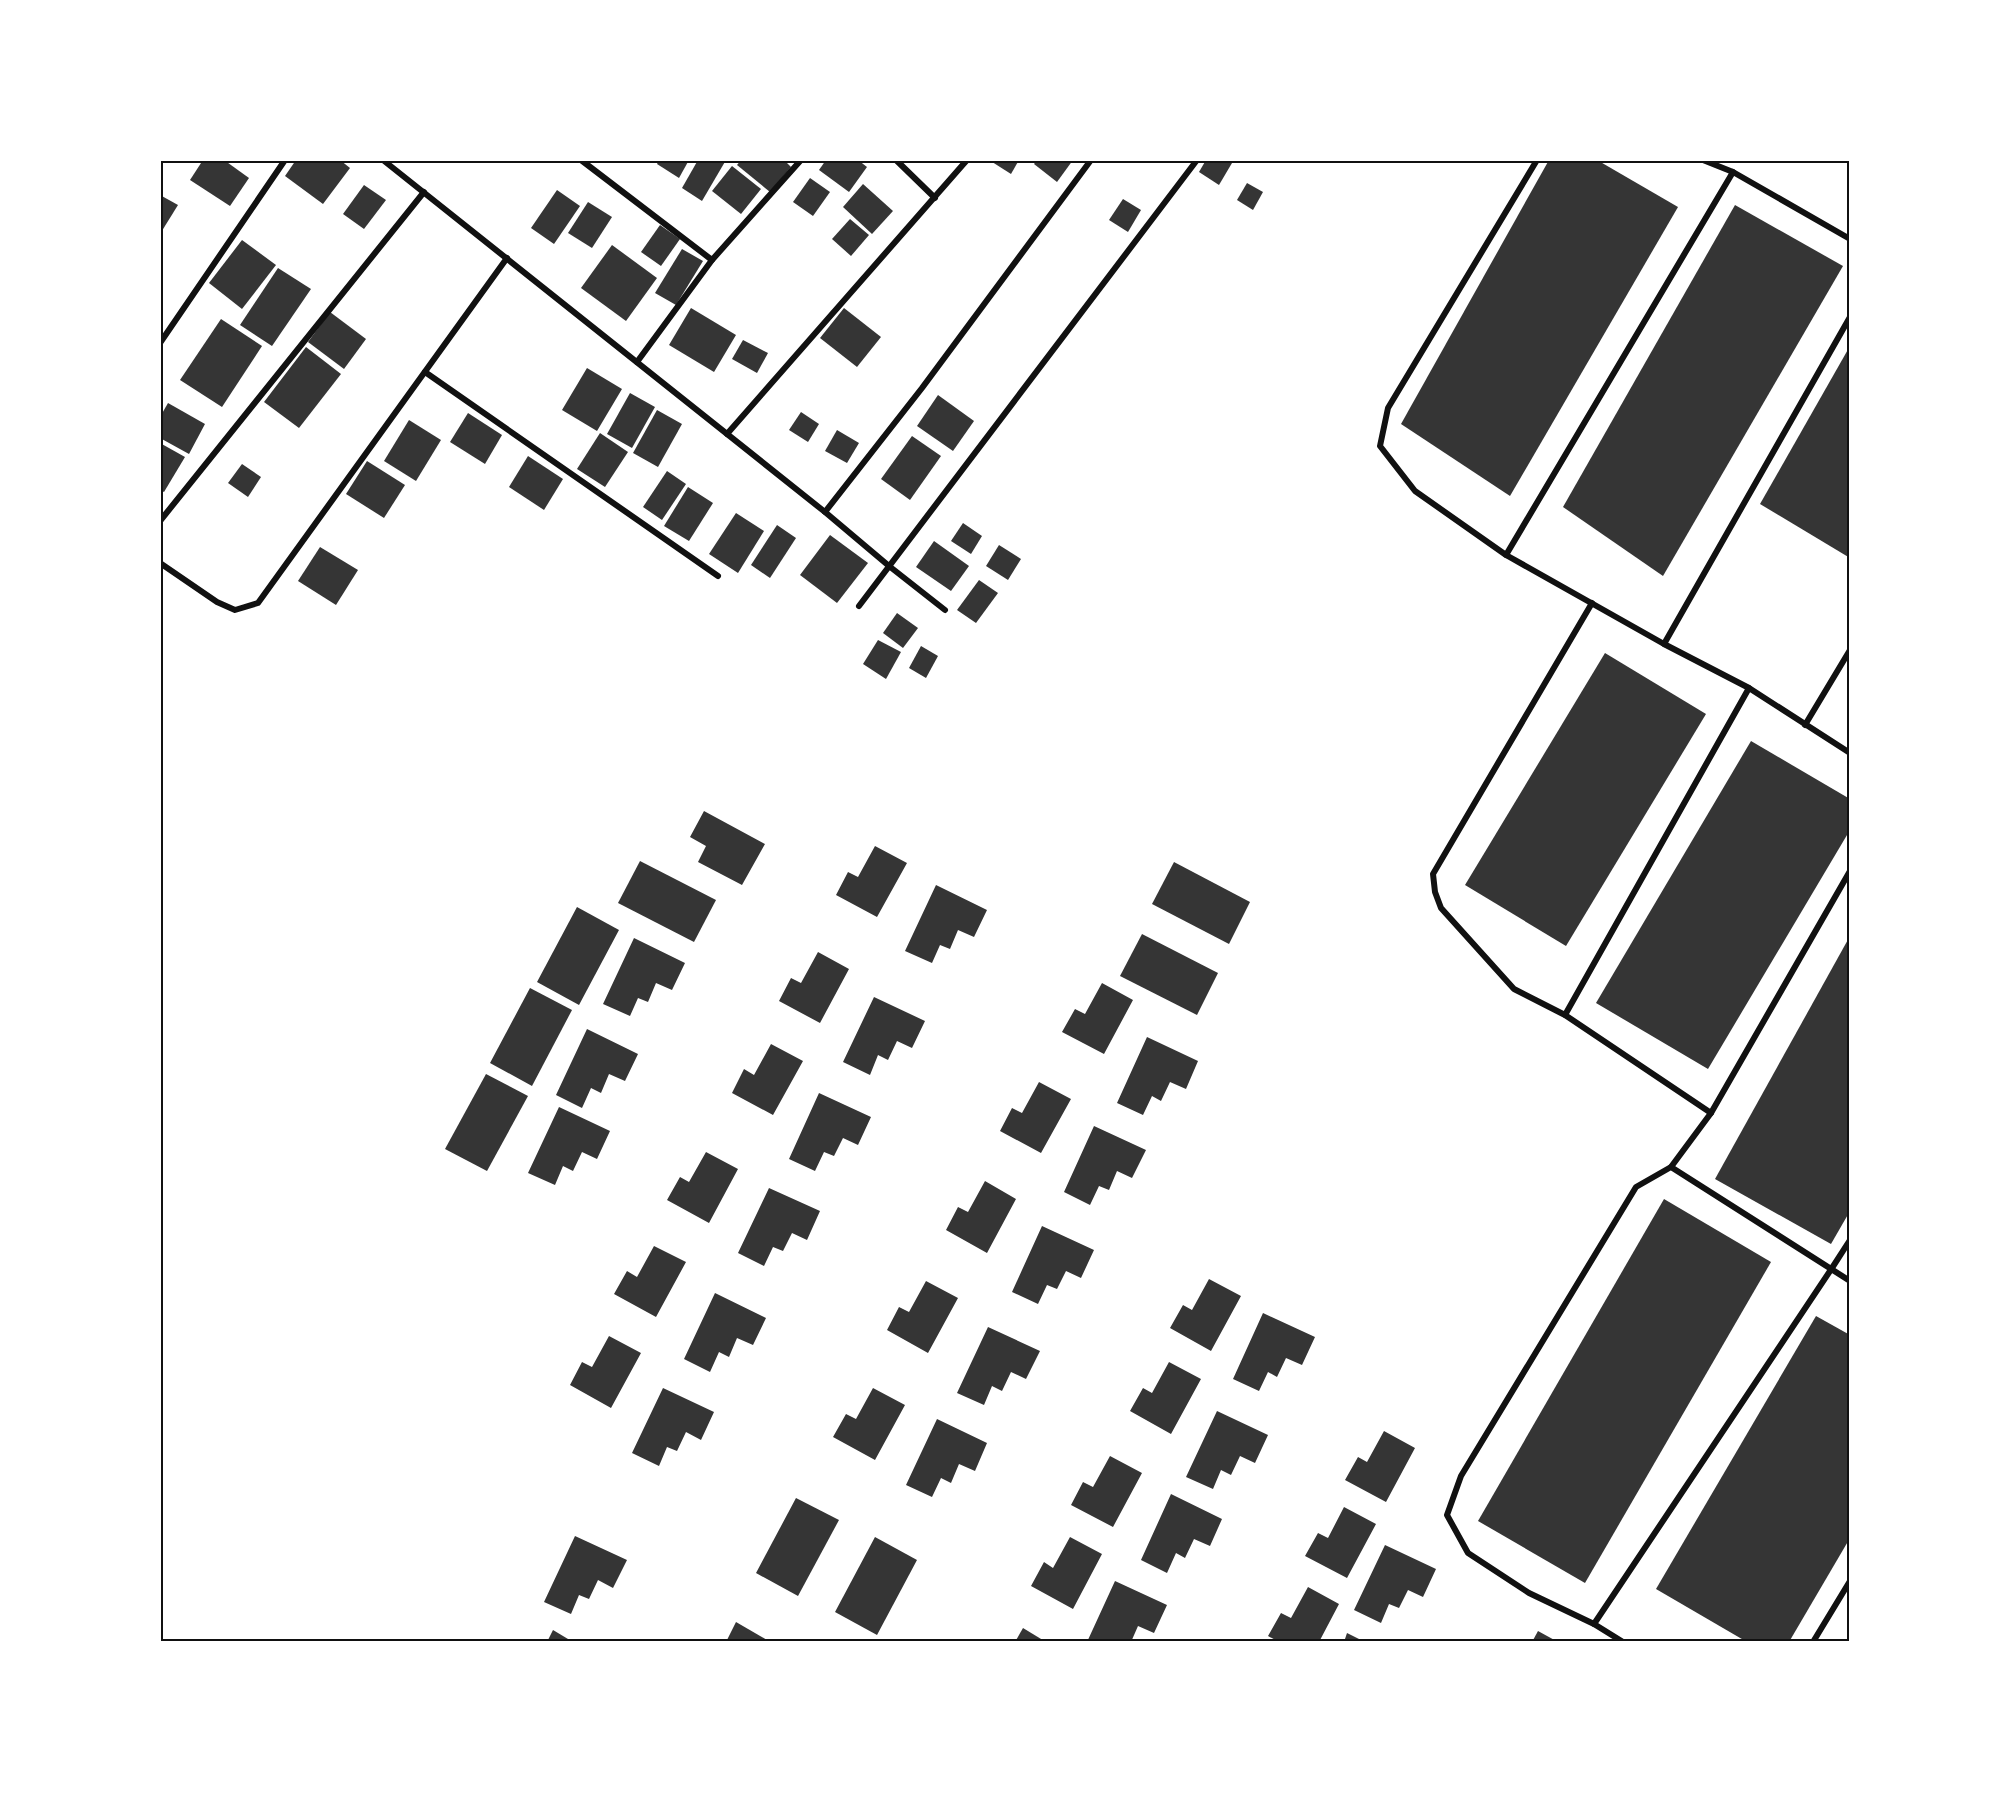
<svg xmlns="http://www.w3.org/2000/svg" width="2010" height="1802" font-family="'Open Sans',sans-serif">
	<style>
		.building { fill: #353535 }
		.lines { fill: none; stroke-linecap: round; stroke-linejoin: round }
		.minor { stroke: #111; stroke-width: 6 }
		.neatline { fill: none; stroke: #111; stroke-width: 2 }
	</style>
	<rect width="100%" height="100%" fill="#fff"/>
	<g class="building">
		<polygon points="203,160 224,160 249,178 230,206 190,180"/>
		<polygon points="296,160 340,160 350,168 323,204 285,176"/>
		<polygon points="659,160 689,160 679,178 657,164"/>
		<polygon points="698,160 726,160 702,201 682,188"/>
		<polygon points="741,160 784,160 791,167 770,192 737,165"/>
		<polygon points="826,160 858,160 867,167 849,192 819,170"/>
		<polygon points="989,160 1019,160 1011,174"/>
		<polygon points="1037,160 1073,160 1057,182 1034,164"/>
		<polygon points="1206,160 1228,160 1232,163 1219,185 1199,172"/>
		<polygon points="1549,160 1597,160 1678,207 1510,496 1401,424"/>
		<polygon points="732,166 761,189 741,214 712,191"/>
		<polygon points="810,178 830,192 813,216 793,202"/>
		<polygon points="1247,183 1263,192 1253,210 1237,200"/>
		<polygon points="863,184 893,211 872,234 843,207"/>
		<polygon points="364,185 386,200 364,229 343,214"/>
		<polygon points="557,190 580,206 554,244 531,228"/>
		<polygon points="160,195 178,205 160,234"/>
		<polygon points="1123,199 1141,210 1128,232 1109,220"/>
		<polygon points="588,202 612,217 592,248 568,233"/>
		<polygon points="1735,205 1843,266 1663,576 1563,507"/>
		<polygon points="850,219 869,235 851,256 832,239"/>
		<polygon points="660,225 680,239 661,266 641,252"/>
		<polygon points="242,240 276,265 242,309 209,283"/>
		<polygon points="612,245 657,278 626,321 581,288"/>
		<polygon points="682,249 703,261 676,305 655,293"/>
		<polygon points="278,268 311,289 272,346 240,325"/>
		<polygon points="691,308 736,335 714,372 669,345"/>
		<polygon points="844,308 881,337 857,367 820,338"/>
		<polygon points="330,312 366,339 344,369 308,342"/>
		<polygon points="221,319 262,346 222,407 180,380"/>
		<polygon points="743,340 768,353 757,373 732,359"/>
		<polygon points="1850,346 1850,558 1760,504"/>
		<polygon points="306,347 341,374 299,428 264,402"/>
		<polygon points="587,368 622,389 597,431 562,410"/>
		<polygon points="630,393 655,407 632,448 607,434"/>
		<polygon points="938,395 974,421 953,451 917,426"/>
		<polygon points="168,403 205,424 189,454 160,438 160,417"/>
		<polygon points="657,410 682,424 658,467 633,453"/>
		<polygon points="801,412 819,424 808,442 789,430"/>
		<polygon points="468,413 502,435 485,464 450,442"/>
		<polygon points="409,420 441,440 416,481 384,461"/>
		<polygon points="837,430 859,443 847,463 825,451"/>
		<polygon points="600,433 628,452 605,487 577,469"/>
		<polygon points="912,436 941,456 910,500 881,479"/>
		<polygon points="160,443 185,457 164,492 160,490"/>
		<polygon points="528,456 563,479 544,510 509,487"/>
		<polygon points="367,461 405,485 384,518 346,494"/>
		<polygon points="242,464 261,477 248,497 228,483"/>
		<polygon points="667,471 686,484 662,520 643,507"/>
		<polygon points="688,487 713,503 689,541 664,526"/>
		<polygon points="736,513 764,531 738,573 709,554"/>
		<polygon points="963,523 982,536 971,554 951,541"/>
		<polygon points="777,525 796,538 770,578 751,565"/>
		<polygon points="830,535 868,563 837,603 800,575"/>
		<polygon points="934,541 969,566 951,591 916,567"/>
		<polygon points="999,545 1021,559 1008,580 986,566"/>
		<polygon points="320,547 358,570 336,605 298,581"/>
		<polygon points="979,580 998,593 976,623 957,610"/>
		<polygon points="897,613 918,628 903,648 883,633"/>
		<polygon points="878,640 901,652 886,679 863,664"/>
		<polygon points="921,646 938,656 926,678 909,668"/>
		<polygon points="1605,653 1706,714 1566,946 1465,885"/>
		<polygon points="1751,741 1850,799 1850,830 1708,1069 1596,1003"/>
		<polygon points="704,811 765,844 742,885 698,862 706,846 690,837"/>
		<polygon points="875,846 907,863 877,917 836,895 848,872 858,877"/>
		<polygon points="640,861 716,900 694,942 618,903"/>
		<polygon points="1174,862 1250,902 1229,944 1152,904"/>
		<polygon points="936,885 987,910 974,937 958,930 950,949 940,945 932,963 905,951"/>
		<polygon points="577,907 619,930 579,1005 537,982"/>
		<polygon points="1142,934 1218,973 1197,1015 1120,976"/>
		<polygon points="1850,936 1850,1211 1831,1244 1715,1179"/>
		<polygon points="634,938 685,963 672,990 656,983 648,1002 638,998 630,1016 603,1004"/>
		<polygon points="818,952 849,969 820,1023 779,1001 791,978 801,983"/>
		<polygon points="1102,983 1133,1000 1104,1054 1062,1032 1075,1009 1085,1014"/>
		<polygon points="530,988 572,1010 532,1086 490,1063"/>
		<polygon points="874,997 925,1021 912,1048 897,1041 888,1060 878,1055 870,1075 843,1062"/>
		<polygon points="587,1029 638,1054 625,1081 609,1074 601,1093 591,1088 582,1108 556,1095"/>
		<polygon points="1147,1037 1198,1061 1186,1089 1170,1082 1161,1101 1152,1096 1143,1115 1117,1103"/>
		<polygon points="771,1044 803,1061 773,1115 732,1093 744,1069 754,1075"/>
		<polygon points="486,1074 528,1096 487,1171 445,1149"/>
		<polygon points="1039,1082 1071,1099 1041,1153 1000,1131 1012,1108 1022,1113"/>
		<polygon points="819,1093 871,1117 858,1145 843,1138 834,1156 824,1152 815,1171 789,1159"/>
		<polygon points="559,1107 610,1131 597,1159 582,1152 573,1171 563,1166 555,1185 528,1173"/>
		<polygon points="1094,1126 1146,1150 1132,1178 1117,1171 1109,1190 1099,1186 1090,1205 1064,1192"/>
		<polygon points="706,1152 738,1169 709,1223 667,1200 680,1177 689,1182"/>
		<polygon points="985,1181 1016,1199 987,1253 946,1230 958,1207 968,1212"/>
		<polygon points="769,1188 820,1211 807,1240 792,1233 783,1251 773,1247 764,1266 738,1253"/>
		<polygon points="1664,1199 1771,1262 1585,1583 1478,1521"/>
		<polygon points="1042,1226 1094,1250 1081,1278 1066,1271 1057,1289 1047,1285 1038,1304 1012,1292"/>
		<polygon points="654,1246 686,1262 656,1317 614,1294 627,1271 637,1277"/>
		<polygon points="1209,1279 1241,1296 1211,1351 1170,1328 1183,1305 1192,1310"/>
		<polygon points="926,1281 958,1298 928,1353 887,1330 899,1307 909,1312"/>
		<polygon points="715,1293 766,1318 753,1345 737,1338 729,1357 719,1352 710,1372 684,1359"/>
		<polygon points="1263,1313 1315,1337 1302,1365 1286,1358 1277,1377 1268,1372 1259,1391 1233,1379"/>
		<polygon points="1816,1316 1850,1335 1850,1538 1789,1642 1747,1642 1656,1589"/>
		<polygon points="988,1327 1040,1351 1026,1379 1011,1372 1002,1391 992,1386 984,1405 957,1393"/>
		<polygon points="609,1336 641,1353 611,1408 570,1385 582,1362 592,1367"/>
		<polygon points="1169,1362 1201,1379 1171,1434 1130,1411 1143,1388 1152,1393"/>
		<polygon points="663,1388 714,1412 701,1440 686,1432 677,1451 667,1447 659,1466 632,1453"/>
		<polygon points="873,1388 905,1405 875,1460 833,1437 846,1414 856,1419"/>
		<polygon points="1217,1411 1268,1435 1255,1463 1240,1456 1231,1475 1221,1470 1213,1489 1186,1477"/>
		<polygon points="937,1419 987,1443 975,1471 959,1464 951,1483 941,1478 932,1497 906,1485"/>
		<polygon points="1384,1431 1415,1448 1386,1502 1345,1480 1358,1457 1367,1462"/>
		<polygon points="1110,1456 1142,1473 1113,1527 1071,1505 1083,1482 1093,1487"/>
		<polygon points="1171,1494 1222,1519 1210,1546 1194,1539 1185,1558 1176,1553 1167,1573 1141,1560"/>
		<polygon points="796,1498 839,1520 798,1596 756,1573"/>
		<polygon points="1344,1507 1376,1524 1347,1578 1305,1556 1318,1533 1328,1538"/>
		<polygon points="575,1536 627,1560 613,1588 598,1580 589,1599 579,1595 571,1614 544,1602"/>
		<polygon points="875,1537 917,1560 877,1635 835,1612"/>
		<polygon points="1070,1537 1102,1554 1073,1609 1031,1586 1044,1562 1053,1568"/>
		<polygon points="1385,1545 1436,1569 1423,1597 1408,1590 1399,1608 1389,1604 1381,1623 1354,1610"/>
		<polygon points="1115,1581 1167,1605 1154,1633 1138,1626 1131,1642 1087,1642"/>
		<polygon points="1308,1587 1339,1604 1319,1642 1279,1642 1268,1636 1281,1613 1291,1618"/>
		<polygon points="736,1622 767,1640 766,1642 726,1642"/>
		<polygon points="1023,1628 1046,1642 1015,1642"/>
		<polygon points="553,1630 573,1642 547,1642"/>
		<polygon points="1538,1631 1558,1642 1532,1642"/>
		<polygon points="1347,1633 1365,1642 1344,1642"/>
	</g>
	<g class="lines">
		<g class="minor">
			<polyline points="383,160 825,512 889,566 945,610"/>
			<polyline points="581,160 712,260 801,160"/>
			<polyline points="896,160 935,198"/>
			<polyline points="1537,160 1388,408 1380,446 1415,491 1506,555 1664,644 1749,688 1850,753"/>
			<polyline points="1703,160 1733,172 1850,239"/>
			<polyline points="160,343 285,160"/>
			<polyline points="637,362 712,260"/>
			<polyline points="425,372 718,576"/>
			<polyline points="727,434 967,160"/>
			<polyline points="825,512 922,388 1091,160"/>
			<polyline points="160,521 424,192"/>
			<polyline points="1506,555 1733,172"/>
			<polyline points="160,563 217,602 235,610 258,603 507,258"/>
			<polyline points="1592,603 1433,874 1435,892 1441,908 1514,989 1565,1015 1711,1113"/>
			<polyline points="859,606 1197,160"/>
			<polyline points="1664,644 1850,317"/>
			<polyline points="1805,725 1850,650"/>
			<polyline points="1565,1015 1749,688"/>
			<polyline points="1671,1167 1711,1113 1850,871"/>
			<polyline points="1594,1624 1832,1268 1850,1240"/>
			<polyline points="1623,1642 1594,1624 1529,1593 1468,1553 1447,1515 1461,1476 1636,1187 1671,1167 1850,1281"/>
			<polyline points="1813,1642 1850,1581"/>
		</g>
	</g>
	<rect width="2010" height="1802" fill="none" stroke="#ffffff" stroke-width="324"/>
	<rect x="162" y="162" width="1686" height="1478" class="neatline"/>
</svg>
